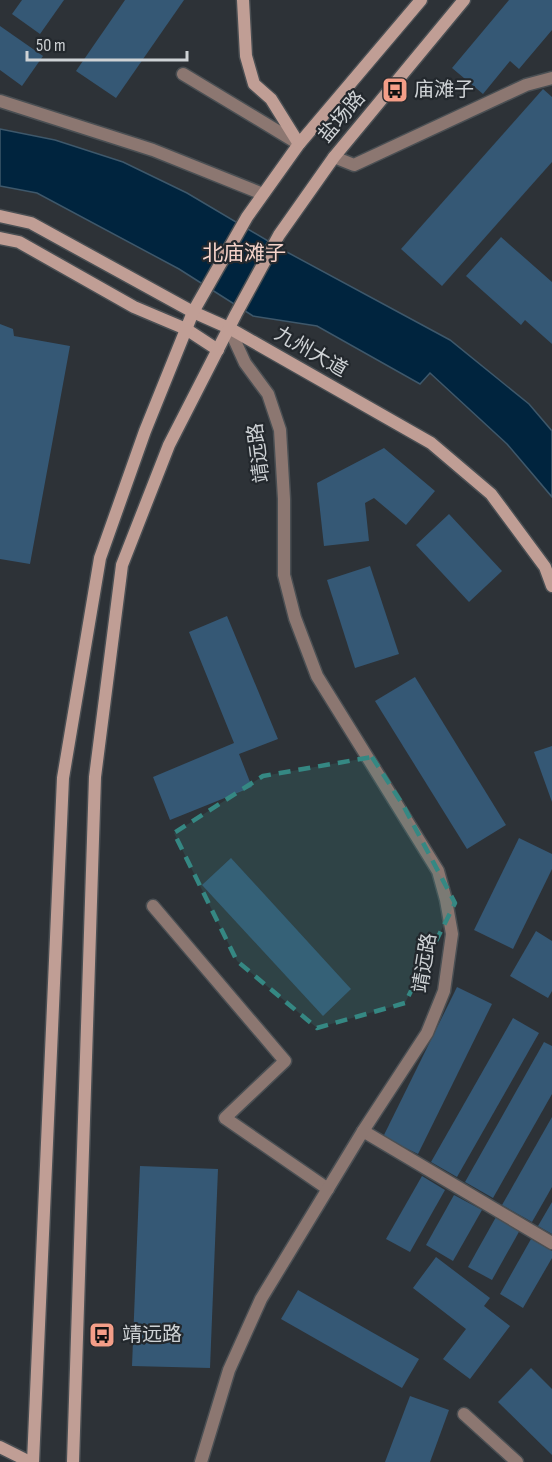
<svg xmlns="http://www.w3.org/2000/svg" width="552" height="1462" font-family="'Sofia Sans Condensed','Noto Sans SC',sans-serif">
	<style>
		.water { fill: #00243e; stroke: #3e586b; stroke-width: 1.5 }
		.building { fill: #355875 }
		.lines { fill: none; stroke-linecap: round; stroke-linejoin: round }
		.lane-casing { stroke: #4a4f53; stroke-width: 15 }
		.street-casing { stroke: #4a4f53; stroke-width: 15 }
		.secondary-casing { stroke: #4a4f53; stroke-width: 15 }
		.lane { stroke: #8c7771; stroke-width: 12 }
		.street { stroke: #8c7771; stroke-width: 12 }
		.secondary { stroke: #c09e95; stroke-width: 12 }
		.marked { fill: #358883; fill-opacity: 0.2; stroke: #358883; stroke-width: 4.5; stroke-dasharray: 12 8; stroke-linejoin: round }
		.labels { text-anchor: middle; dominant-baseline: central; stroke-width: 4.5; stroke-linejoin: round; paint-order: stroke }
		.poi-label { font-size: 20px; fill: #ced2d5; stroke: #23282d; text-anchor: start }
		.street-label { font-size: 20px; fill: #ced2d5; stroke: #23282d }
		.neighbourhood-label { font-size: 21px; fill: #f5d3ca; stroke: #23282d }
	</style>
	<rect width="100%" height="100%" fill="#2d3237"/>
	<polygon class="water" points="0,129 55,140 123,162 187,193 285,251 450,340 529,404 552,431 552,497 507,444 430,373 420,384 317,326 253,316 179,269 37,193 0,186"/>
	<g class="building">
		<polygon points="22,0 64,0 40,34 12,14"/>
		<polygon points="125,0 184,0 116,98 76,71"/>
		<polygon points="509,0 552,0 552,30 519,69 510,61 483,94 452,68"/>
		<polygon points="0,26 43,56 22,86 0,70"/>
		<polygon points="543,89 552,97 552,162 442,286 401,249"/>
		<polygon points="501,237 552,282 552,344 525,320 521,325 466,276"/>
		<polygon points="0,324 13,329 14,336 70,346 30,564 0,559"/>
		<polygon points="384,448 435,491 406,525 374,498 365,503 369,541 324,546 317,483"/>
		<polygon points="449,514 502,571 469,602 416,545"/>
		<polygon points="370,566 399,654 355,668 327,580"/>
		<polygon points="227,616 278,739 239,754 252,787 170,820 153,777 234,743 189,632"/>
		<polygon points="415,677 506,825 467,849 375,701"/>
		<polygon points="552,746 552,802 534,752"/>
		<polygon points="519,838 552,854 552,869 513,949 474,930"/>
		<polygon points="231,858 351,989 323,1016 202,885"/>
		<polygon points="536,931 552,941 552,991 548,998 510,976"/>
		<polygon points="457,987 492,1004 418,1154 383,1137"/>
		<polygon points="513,1018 539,1033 457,1177 431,1162"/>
		<polygon points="544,1042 552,1046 552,1094 493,1198 465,1182"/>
		<polygon points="552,1117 552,1187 532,1222 502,1205"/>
		<polygon points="140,1166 218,1169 210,1368 132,1366"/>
		<polygon points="422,1176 445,1190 410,1252 386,1239"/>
		<polygon points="454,1195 482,1210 453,1261 426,1245"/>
		<polygon points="552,1202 552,1234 538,1226"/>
		<polygon points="496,1217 520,1230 492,1280 468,1267"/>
		<polygon points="531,1239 552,1251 552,1258 523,1308 500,1294"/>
		<polygon points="436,1257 490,1298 484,1306 510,1326 470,1379 443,1359 466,1329 413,1288"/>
		<polygon points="298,1290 419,1359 402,1388 281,1319"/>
		<polygon points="531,1368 552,1389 552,1455 498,1402"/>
		<polygon points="410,1396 449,1410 430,1462 385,1462"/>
	</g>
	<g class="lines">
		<g class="lane-casing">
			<g id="lane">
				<polyline points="153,906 285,1061 225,1118 328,1189"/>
				<polyline points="363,1131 552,1243"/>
				<polyline points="464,1414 517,1462"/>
			</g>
		</g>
		<g class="street-casing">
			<g id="street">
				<polyline points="183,74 299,144"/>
				<polyline points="0,101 153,150 263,194"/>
				<polyline points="334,157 354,165 526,85 552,78"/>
				<polyline points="201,1462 229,1370 261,1299 363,1131 427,1033 444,991 452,934 446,900 438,871 317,676 295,618 284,575 284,499 280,430 268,394 245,363 229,328"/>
			</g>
		</g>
		<g class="secondary-casing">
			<g id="secondary">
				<polyline points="243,0 246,56 254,84 271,99 299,144"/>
				<polyline points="0,216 31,223 193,312 229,328 431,443 491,494 545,567 552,586"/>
				<polyline points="0,238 19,242 134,307 186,329 218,350"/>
				<polyline points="0,1447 30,1462"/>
				<polyline points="33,1462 63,778 100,558 145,431 193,312 247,217 299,144 421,0"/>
				<polyline points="73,1462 95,777 122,565 169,445 236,314 279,235 334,157 464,0"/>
			</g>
		</g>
		<use href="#lane" class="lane"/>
		<use href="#street" class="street"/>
		<use href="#secondary" class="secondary"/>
	</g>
	<path class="marked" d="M 372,757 L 403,805 L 455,903 L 405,1003 L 317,1028 L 237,961 L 174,833 L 263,776 Z"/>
	<defs>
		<g id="bus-square" transform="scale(1.35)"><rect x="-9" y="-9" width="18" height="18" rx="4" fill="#f49e88" stroke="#23282d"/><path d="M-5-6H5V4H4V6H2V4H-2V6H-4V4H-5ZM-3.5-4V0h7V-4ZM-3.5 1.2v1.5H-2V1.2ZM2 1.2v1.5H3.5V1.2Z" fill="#111"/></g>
	</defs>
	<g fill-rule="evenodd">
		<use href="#bus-square" x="395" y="90"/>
		<use href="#bus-square" x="102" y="1335"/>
	</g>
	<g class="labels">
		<g class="poi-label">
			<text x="414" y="90">庙滩子</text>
			<text x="122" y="1335">靖远路</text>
		</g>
		<g class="street-label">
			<text transform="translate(342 117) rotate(-50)">盐场路</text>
			<text transform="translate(311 352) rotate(30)">九州大道</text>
			<text transform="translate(259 453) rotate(-97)">靖远路</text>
			<text transform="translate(425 963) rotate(-81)">靖远路</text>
		</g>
		<g class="neighbourhood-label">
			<text x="244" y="253">北庙滩子</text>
		</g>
	</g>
	<path d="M27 51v9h160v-9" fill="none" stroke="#ced2d5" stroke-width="3"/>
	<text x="36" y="51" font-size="18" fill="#ced2d5" stroke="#23282d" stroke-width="4.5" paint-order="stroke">50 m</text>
</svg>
